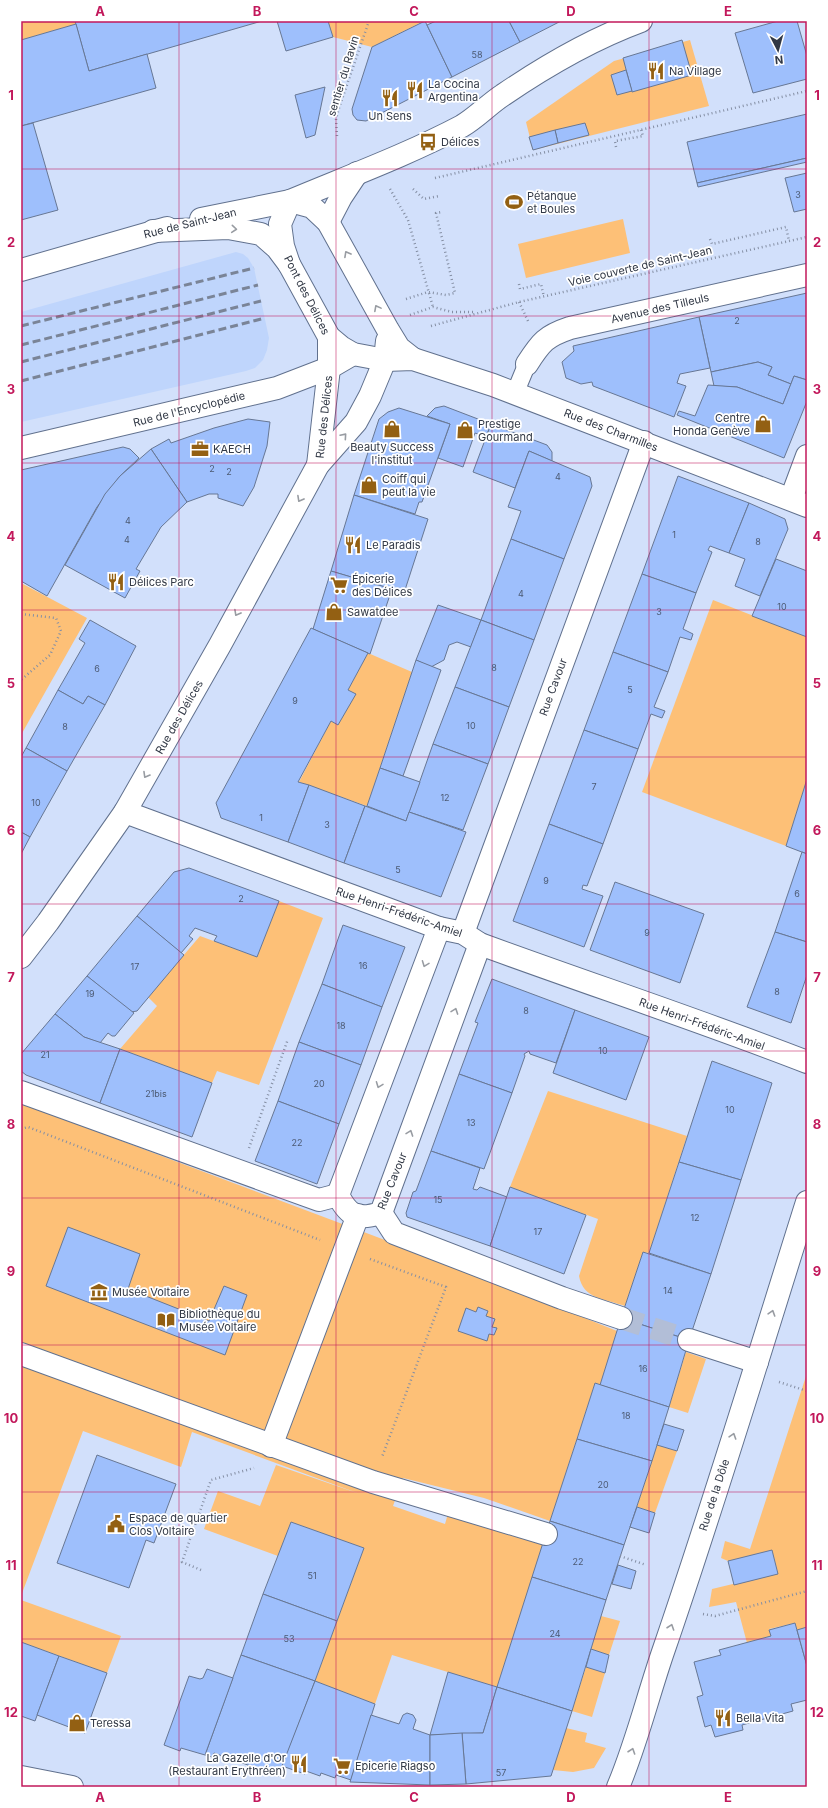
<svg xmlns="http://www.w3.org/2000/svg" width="828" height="1808" font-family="Inter,sans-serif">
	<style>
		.built { fill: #bfd5fc }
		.green { fill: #fdc077 }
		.building { fill: #9ebffc; stroke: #677794 }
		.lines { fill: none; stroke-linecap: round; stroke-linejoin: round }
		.pedestrian-tunnel { stroke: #b2bed7; stroke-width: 22; stroke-dasharray: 22 11; stroke-linecap: butt }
		.service-casing { stroke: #61718e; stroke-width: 19 }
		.pedestrian-casing { stroke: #61718e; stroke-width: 24 }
		.minor-casing { stroke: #61718e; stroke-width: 24 }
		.tertiary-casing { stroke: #61718e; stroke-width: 24 }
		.secondary-casing { stroke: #61718e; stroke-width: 24 }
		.path { stroke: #858fa4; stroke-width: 2.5; stroke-dasharray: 1 3; stroke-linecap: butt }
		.service { stroke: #fff; stroke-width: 17 }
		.pedestrian { stroke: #fff; stroke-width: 22 }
		.minor { stroke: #fff; stroke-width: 22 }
		.tertiary { stroke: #fff; stroke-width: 22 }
		.secondary { stroke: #fff; stroke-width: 22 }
		.rail { stroke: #7a8497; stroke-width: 3; stroke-dasharray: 8 4; stroke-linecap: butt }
		.oneway { stroke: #989ca2 }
		.grid { fill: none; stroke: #c2185b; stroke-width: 1; stroke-opacity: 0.55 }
		.labels { text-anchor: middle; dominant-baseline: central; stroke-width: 3.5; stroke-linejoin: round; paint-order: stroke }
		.number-label { font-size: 9px; fill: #4c5a73 }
		.poi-label { font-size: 11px; fill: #313845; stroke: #fff; text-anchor: start }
		.street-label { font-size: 11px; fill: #313845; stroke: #fff }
		.neatline { fill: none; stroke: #c2185b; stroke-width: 1.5 }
		.grid-label { font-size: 13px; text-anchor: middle; font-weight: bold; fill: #c2185b }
	</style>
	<rect width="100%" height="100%" fill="#d2e0fb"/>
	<polygon class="built" points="236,252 243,254 248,258 254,268 269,338 267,350 263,360 255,368 246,371 21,422 21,312"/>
	<g class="green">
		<polygon points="21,21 75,21 76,24 21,40"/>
		<polygon points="328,21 424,21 372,47 333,37"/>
		<polygon points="690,40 709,106 533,150 526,122 614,61"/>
		<polygon points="623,219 630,253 526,278 518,244"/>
		<polygon points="21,583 87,618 21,735"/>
		<polygon points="713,600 807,637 807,779 786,846 642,792"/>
		<polygon points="368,653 412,672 367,806 299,782 331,721 338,725 355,694 348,690"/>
		<polygon points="279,901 323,918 259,1085 217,1071 212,1083 120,1049 157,1006 148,997 200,936 257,957"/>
		<path d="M 548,1091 L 687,1136 L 649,1253 L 643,1252 L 625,1306 C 605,1299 583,1299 579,1276 L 598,1219 L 510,1187 Z"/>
		<polygon points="21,1103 478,1275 617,1331 600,1385 595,1383 550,1521 484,1498 403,1478 393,1506 445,1524 449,1510 545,1539 497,1687 392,1655 375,1704 315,1681 364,1548 291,1522 278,1556 204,1529 218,1491 260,1506 276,1465 360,1494 192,1432 181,1467 83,1431 21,1596"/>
		<polygon points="686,1352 706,1359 688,1413 669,1407"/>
		<polygon points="807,1373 807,1627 797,1630 795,1623 769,1629 771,1636 747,1643 736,1602 709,1607 712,1589 778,1573 772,1550 728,1561 721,1558 725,1541 750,1549"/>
		<polygon points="657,1445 677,1451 655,1513 637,1507"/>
		<polygon points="21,1600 121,1636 107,1673 21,1642"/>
		<polygon points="601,1616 620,1621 609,1655 591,1649"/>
		<polygon points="586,1667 605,1673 592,1717 572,1711"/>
		<polygon points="566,1728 587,1733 585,1742 606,1748 594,1768 573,1772 553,1770"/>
	</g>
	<g class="building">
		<polygon points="75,21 262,21 89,71"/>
		<polygon points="277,21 328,21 333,37 286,51"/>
		<polygon points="425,21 452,77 366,121 357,120 353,115 352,109 372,47"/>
		<polygon points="436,21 509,21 520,42 452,77 427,25"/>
		<polygon points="509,21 561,21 520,42"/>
		<polygon points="778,21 797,21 807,56 807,79 753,93 735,33"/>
		<polygon points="76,24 89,71 147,54 156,88 21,126 21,40"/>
		<polygon points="682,40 692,75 632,92 623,58"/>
		<polygon points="626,70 632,91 617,95 611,75"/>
		<polygon points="325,87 315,135 306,138 295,95"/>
		<polygon points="807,114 807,158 697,183 687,142"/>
		<polygon points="33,123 58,210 21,220 21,126"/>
		<polygon points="585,123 589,135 558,143 555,130"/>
		<polygon points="555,130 558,143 533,150 529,137"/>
		<polygon points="807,158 807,162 698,187 697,183"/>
		<polygon points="807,173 807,209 794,212 785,178"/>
		<polygon points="807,293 807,380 794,376 791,384 768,375 772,367 758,362 711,372 699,317"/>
		<polygon points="699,317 710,368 680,374 677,383 686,386 674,417 593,386 592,382 581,384 566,378 562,362 574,351 573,346"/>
		<polygon points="758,362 772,367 768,375 791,384 783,404 737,387 714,386 711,372"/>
		<polygon points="794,376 807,380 807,401 784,458 677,415 679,411 695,416 708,385 737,387 783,404"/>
		<polygon points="444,406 491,424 486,437 475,433 463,467 438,458 450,424 427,416 435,408"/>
		<polygon points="399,408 450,424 422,502 419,502 415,514 354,495 379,419 388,412"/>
		<polygon points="248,419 270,422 267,446 254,487 243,506 218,498 218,494 209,494 187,502 151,449 169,439 171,443 214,428"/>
		<polygon points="491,424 547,445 552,452 552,461 529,451 515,488 473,472"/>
		<polygon points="123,447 130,449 139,458 120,476 97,507 47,596 21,581 21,470"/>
		<polygon points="151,449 187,502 161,527 136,569 140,571 125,598 65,565 105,494 120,476"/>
		<polygon points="529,451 590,477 592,486 564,559 511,539 521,511 508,507"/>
		<polygon points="678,476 749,503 729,553 710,546 708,550 712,552 696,593 642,574"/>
		<polygon points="354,495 428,519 404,593 331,571"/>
		<polygon points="749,503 785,519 788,529 760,596 735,586 745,559 729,553"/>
		<polygon points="511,539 564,559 534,640 481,620"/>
		<polygon points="776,559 807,571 807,637 752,616"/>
		<polygon points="331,571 392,589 370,654 313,629"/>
		<polygon points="642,574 696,593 683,629 693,634 691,640 680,637 668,672 613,652"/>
		<polygon points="438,605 481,620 471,647 457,642 449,645 444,660 431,667 416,660"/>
		<polygon points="90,620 136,646 105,705 88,696 83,704 58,690 85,643 79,639"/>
		<polygon points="481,620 534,640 509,707 455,687"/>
		<polygon points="311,628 368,653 348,690 356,694 338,725 331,721 298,782 309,785 288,842 221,818 216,803"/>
		<polygon points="613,652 668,672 654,707 665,711 662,718 651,714 638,749 584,730"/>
		<polygon points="416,660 441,670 403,776 380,768"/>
		<polygon points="455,687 509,707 488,764 433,744"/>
		<polygon points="58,690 83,704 88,696 105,705 67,771 26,748"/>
		<polygon points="584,730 638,749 603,844 549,824"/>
		<polygon points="433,744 488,764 463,830 409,812"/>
		<polygon points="26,748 67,771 30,837 21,832 21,757"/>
		<polygon points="380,768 420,782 406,821 367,806"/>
		<polygon points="807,779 807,854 786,846"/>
		<polygon points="309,785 365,806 344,863 288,842"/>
		<polygon points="365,806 406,821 409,812 466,832 441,897 344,863"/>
		<polygon points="549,824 603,844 587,886 583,885 582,889 603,896 584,947 513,921"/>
		<polygon points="21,832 30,837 21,854"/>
		<polygon points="802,852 807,854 807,942 775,932"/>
		<polygon points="189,868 279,901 257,957 214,941 217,936 195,928 189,936 193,939 181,953 137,916 174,872"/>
		<polygon points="615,882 704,914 680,983 590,950"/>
		<polygon points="137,916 184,955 137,1011 131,1012 87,976"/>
		<polygon points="343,925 405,947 382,1007 322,984"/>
		<polygon points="775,932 807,942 807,975 791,1023 747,1007"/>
		<polygon points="87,976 134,1013 115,1036 112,1036 108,1033 100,1043 84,1037 55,1014"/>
		<polygon points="492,979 575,1010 556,1063 530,1054 529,1051 524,1054 525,1056 512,1093 459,1074 478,1023 475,1022"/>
		<polygon points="322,984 382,1007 361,1065 299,1042"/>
		<polygon points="575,1010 649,1037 626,1100 553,1073"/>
		<polygon points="55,1014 84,1037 120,1049 100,1103 26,1075 21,1071 21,1054"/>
		<polygon points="299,1042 361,1065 339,1124 278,1101"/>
		<polygon points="120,1049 212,1083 192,1137 100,1103"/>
		<polygon points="712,1061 772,1083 741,1180 679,1162"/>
		<polygon points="459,1074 512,1093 484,1169 431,1151"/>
		<polygon points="278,1101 339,1124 317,1184 255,1161"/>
		<polygon points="431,1151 480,1168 473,1189 477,1190 480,1187 507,1197 490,1246 407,1217 406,1213 413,1192 416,1191"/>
		<polygon points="679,1162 741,1180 711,1274 649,1253"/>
		<polygon points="510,1187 586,1215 564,1274 490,1246"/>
		<polygon points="68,1227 140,1254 128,1289 209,1321 224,1286 247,1295 225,1355 46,1286"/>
		<polygon points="643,1252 711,1274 689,1340 621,1318"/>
		<polygon points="478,1307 488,1311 486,1316 495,1319 492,1327 497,1328 494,1335 489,1334 487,1341 458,1331 466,1308 476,1312"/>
		<polygon points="621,1318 689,1340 669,1407 600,1385"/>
		<polygon points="595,1383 669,1407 652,1461 577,1439"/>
		<polygon points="664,1424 684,1430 677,1451 657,1445"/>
		<polygon points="577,1439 652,1461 624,1545 550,1521"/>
		<polygon points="97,1455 176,1484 154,1543 146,1540 129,1588 57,1563"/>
		<polygon points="637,1507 655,1513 649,1533 630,1527"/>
		<polygon points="550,1521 624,1545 606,1600 532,1577"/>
		<polygon points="291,1522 364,1548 337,1621 263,1594"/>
		<polygon points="772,1550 778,1574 734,1585 728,1561"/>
		<polygon points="618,1565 636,1571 631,1589 612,1584"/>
		<polygon points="532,1577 606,1600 572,1711 497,1687"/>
		<polygon points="263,1594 337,1621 315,1681 241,1655"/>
		<polygon points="795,1623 807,1666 807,1700 791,1704 793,1711 742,1725 743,1730 715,1737 711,1725 705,1727 697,1697 703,1695 694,1662 721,1655 719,1650 771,1636 769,1630"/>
		<polygon points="807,1627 807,1666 797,1630"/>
		<polygon points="21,1642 59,1656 35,1721 21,1716"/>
		<polygon points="591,1649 609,1655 605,1673 586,1667"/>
		<polygon points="241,1655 315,1681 279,1776 214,1753 212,1757 205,1755"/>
		<polygon points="59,1656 107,1673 85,1733 37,1715"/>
		<polygon points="207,1669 233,1678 205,1755 181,1748 180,1751 164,1745 189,1676 200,1679 203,1678"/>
		<polygon points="448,1672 497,1687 483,1733 430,1735"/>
		<polygon points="315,1681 375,1704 351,1780 336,1775 335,1778 321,1773 320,1776 306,1771 305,1774 282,1766"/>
		<polygon points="497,1687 572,1711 551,1776 466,1784 462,1733 483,1733"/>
		<polygon points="407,1713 413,1715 416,1720 413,1729 430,1735 430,1785 350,1782 371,1715 399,1724 403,1715"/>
		<polygon points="462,1733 466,1784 430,1785 430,1735"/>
	</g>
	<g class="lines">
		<polyline class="pedestrian-tunnel" points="621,1318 689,1340"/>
		<g class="service-casing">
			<polyline id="service" points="515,393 527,364"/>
		</g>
		<g class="pedestrian-casing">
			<g id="pedestrian">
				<path d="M 527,364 C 541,342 546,336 570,328 L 807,275"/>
				<polyline points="21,1092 319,1200 338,1195"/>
				<polyline points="381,1213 394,1233 562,1298 621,1318"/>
				<polyline points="689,1340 757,1362"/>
				<polyline points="21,1354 373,1482 546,1534"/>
				<polyline points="271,1446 358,1215"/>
			</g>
		</g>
		<g class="minor-casing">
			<g id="minor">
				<polyline points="328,222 341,197 357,173"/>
				<path d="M 289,264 L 283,246 L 280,224 L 290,201 C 347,177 407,155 462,126 C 476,118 489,104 503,95 C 547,65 592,39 641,21"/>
				<polyline points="21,448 277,388 329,368 353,354"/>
				<polyline points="791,499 807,456"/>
				<path d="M 125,812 L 420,921 L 439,928 L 463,933 L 480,944 C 589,984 699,1020 807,1062"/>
				<path d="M 439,928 L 338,1195 C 349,1217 358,1220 381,1213 L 480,944"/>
				<polyline points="463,933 644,442"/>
				<path d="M 618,1787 C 637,1742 648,1695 664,1649 C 715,1501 760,1351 807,1202"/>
			</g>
		</g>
		<g class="tertiary-casing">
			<g id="tertiary">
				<polyline points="318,465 329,368 329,337"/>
				<polyline points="21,957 48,922 125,812 220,645 318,465 356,422 370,396 385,360 387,341"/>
			</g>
		</g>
		<g class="secondary-casing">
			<g id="secondary">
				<polyline points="201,219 290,201 312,207 328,222 388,330 399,348 413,359"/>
				<polyline points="153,231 228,228 261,234 277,248 289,264 329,337 341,347 353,354 385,360 413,359 493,385 807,506"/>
				<polyline points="21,270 167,228"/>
				<polyline points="21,1777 72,1787"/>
			</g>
		</g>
		<g class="path">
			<polyline points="337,136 336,119 339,108 369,21"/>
			<polyline points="616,147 615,141 643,136 641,130"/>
			<polyline points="435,178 807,91"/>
			<polyline points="390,189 408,220 433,307"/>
			<polyline points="413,189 424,199 439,196"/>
			<polyline points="710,239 712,244 786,227 789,241"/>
			<polyline points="519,284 520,289 541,284 544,297"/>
			<polyline points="406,299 428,292 446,295 455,293 436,213 442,212"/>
			<polyline points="519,302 528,321"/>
			<polyline points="410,315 433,307 452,312 475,312"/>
			<polyline points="431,326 519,302 807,237"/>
			<polyline points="21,614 56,618 61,631 50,655 21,680"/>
			<polyline points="21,1129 28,1127 320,1240"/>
			<polyline points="249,1148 288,1039"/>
			<polyline points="370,1259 446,1287 382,1457"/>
			<polyline points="779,1382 807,1391"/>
			<polyline points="620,1556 646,1565"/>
			<polyline points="201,1570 182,1562 211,1480 254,1468"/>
			<polyline points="703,1614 715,1616 807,1591"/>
		</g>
		<use href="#service" class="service"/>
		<use href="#pedestrian" class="pedestrian"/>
		<use href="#minor" class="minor"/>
		<use href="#tertiary" class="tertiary"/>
		<use href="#secondary" class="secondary"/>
		<g class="rail">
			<polyline points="21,326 254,268"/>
			<polyline points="21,345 258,285"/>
			<polyline points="21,362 261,301"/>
			<polyline points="21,381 265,318"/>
		</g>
	</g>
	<defs><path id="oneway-chevron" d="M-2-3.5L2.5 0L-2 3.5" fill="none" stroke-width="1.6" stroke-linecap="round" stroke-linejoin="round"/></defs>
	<g class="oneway">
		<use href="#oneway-chevron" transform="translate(234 229) rotate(5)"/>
		<use href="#oneway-chevron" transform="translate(347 254) rotate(-119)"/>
		<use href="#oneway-chevron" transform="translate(377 308) rotate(-118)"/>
		<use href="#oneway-chevron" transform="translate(344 436) rotate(-49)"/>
		<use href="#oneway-chevron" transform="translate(300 499) rotate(119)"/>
		<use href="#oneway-chevron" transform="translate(237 613) rotate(119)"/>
		<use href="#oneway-chevron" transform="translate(146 775) rotate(120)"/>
		<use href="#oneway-chevron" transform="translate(425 964) rotate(111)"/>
		<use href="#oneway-chevron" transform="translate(455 1011) rotate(-70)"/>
		<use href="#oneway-chevron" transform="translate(379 1085) rotate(111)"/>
		<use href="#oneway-chevron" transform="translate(410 1133) rotate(-70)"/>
		<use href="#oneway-chevron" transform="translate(772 1313) rotate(-72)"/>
		<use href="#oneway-chevron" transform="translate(733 1436) rotate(-72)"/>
		<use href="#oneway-chevron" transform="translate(671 1627) rotate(-71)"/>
		<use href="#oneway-chevron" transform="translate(632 1751) rotate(-71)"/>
	</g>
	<path class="grid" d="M 179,21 L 179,1787M 336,21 L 336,1787M 492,21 L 492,1787M 649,21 L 649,1787M 21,169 L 807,169M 21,316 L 807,316M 21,463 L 807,463M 21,610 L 807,610M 21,757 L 807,757M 21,904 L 807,904M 21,1051 L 807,1051M 21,1198 L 807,1198M 21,1345 L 807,1345M 21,1492 L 807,1492M 21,1639 L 807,1639"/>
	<defs>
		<g id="restaurant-bare" transform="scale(1.38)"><path d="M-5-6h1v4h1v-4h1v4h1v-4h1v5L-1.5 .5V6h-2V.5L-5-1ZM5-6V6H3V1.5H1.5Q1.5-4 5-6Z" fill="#936013" stroke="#fff" stroke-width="2.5" paint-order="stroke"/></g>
		<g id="bus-bare" transform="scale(1.38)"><path d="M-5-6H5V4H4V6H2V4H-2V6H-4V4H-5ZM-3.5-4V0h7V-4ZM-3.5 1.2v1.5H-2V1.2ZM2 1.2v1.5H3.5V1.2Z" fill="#936013" stroke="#fff" stroke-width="2.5" paint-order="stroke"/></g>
		<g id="stadium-bare" transform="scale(1.38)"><path d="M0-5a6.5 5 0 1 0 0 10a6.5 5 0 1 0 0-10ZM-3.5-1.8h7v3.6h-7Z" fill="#936013" stroke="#fff" stroke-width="2.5" paint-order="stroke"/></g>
		<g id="shop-bare" transform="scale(1.38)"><path d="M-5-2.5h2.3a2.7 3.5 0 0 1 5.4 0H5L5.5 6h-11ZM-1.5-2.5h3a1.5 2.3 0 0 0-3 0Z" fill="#936013" stroke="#fff" stroke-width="2.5" paint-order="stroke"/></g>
		<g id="office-bare" transform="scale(1.38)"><path d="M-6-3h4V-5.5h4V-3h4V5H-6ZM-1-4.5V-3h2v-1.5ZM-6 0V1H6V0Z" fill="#936013" stroke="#fff" stroke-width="2.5" paint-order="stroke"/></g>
		<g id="supermarket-bare" transform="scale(1.38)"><path d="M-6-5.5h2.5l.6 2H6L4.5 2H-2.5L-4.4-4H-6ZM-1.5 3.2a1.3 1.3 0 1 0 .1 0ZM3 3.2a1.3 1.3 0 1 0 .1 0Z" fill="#936013" stroke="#fff" stroke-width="2.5" paint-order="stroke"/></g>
		<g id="museum-bare" transform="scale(1.38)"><path d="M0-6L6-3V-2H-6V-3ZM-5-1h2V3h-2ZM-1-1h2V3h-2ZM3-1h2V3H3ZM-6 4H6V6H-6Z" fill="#936013" stroke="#fff" stroke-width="2.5" paint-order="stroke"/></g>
		<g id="library-bare" transform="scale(1.38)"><path d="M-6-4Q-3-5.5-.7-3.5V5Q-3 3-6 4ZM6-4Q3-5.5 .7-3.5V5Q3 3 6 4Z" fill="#936013" stroke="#fff" stroke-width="2.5" paint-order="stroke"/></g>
		<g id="civic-bare" transform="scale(1.38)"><path d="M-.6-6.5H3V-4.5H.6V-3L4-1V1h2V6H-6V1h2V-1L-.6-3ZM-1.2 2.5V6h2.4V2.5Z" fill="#936013" stroke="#fff" stroke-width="2.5" paint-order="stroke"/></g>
	</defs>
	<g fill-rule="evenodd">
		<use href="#restaurant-bare" x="656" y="71"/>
		<use href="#restaurant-bare" x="415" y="90"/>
		<use href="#restaurant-bare" x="390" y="98"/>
		<use href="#bus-bare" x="428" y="142"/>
		<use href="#stadium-bare" x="514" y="202"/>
		<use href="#shop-bare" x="763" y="424"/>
		<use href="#shop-bare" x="392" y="429"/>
		<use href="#shop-bare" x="465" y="430"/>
		<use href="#office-bare" x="200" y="449"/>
		<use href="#shop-bare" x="369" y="485"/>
		<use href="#restaurant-bare" x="353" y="545"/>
		<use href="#restaurant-bare" x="116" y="582"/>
		<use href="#supermarket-bare" x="339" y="585"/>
		<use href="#shop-bare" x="334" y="612"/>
		<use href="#museum-bare" x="99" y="1292"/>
		<use href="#library-bare" x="166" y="1320"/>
		<use href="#civic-bare" x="116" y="1524"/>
		<use href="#restaurant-bare" x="723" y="1718"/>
		<use href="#shop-bare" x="77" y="1723"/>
		<use href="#restaurant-bare" x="299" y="1764"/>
		<use href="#supermarket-bare" x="342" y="1766"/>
	</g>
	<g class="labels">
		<g class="number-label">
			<text x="477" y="54">58</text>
			<text x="798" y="194">3</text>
			<text x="737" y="320">2</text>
			<text x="212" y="468">2</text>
			<text x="229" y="471">2</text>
			<text x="558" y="476">4</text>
			<text x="128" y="520">4</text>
			<text x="674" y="534">1</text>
			<text x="127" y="539">4</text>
			<text x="758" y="541">8</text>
			<text x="521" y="593">4</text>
			<text x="782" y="606">10</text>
			<text x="659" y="611">3</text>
			<text x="494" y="667">8</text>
			<text x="97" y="668">6</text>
			<text x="630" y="689">5</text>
			<text x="295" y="700">9</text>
			<text x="471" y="725">10</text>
			<text x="65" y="726">8</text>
			<text x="594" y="786">7</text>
			<text x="445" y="797">12</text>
			<text x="36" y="802">10</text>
			<text x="261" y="817">1</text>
			<text x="327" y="824">3</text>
			<text x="398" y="869">5</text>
			<text x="546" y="880">9</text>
			<text x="797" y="893">6</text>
			<text x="241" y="898">2</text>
			<text x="647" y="932">9</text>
			<text x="363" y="965">16</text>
			<text x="135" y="966">17</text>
			<text x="777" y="991">8</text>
			<text x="90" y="993">19</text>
			<text x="526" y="1010">8</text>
			<text x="341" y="1025">18</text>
			<text x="603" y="1050">10</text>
			<text x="45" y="1054">21</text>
			<text x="319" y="1083">20</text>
			<text x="156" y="1093">21bis</text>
			<text x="730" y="1109">10</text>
			<text x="471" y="1122">13</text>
			<text x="297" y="1142">22</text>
			<text x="438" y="1199">15</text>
			<text x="695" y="1217">12</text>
			<text x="538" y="1231">17</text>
			<text x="668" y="1290">14</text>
			<text x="643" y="1368">16</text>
			<text x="626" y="1415">18</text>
			<text x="603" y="1484">20</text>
			<text x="578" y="1561">22</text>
			<text x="312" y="1575">51</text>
			<text x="555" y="1633">24</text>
			<text x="289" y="1638">53</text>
			<text x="501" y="1772">57</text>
		</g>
		<g class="poi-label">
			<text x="669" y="71">Na Village</text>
			<text x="428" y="84">La Cocina<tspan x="428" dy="13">Argentina</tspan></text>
			<text x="390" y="116" text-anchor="middle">Un Sens</text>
			<text x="441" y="142">Délices</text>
			<text x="527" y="196">Pétanque<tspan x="527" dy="13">et Boules</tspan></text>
			<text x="750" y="418" text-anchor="end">Centre<tspan x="750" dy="13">Honda Genève</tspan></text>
			<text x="478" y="424">Prestige<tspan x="478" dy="13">Gourmand</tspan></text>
			<text x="392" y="447" text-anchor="middle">Beauty Success<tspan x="392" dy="13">l'institut</tspan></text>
			<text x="213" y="449">KAECH</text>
			<text x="382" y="479">Coiff qui<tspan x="382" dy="13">peut la vie</tspan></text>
			<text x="366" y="545">Le Paradis</text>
			<text x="352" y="579">Épicerie<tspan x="352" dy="13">des Délices</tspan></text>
			<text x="129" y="582">Délices Parc</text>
			<text x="347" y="612">Sawatdee</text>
			<text x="112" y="1292">Musée Voltaire</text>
			<text x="179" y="1314">Bibliothèque du<tspan x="179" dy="13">Musée Voltaire</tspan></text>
			<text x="129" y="1518">Espace de quartier<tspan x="129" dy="13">Clos Voltaire</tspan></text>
			<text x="736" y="1718">Bella Vita</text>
			<text x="90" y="1723">Teressa</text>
			<text x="286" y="1758" text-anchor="end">La Gazelle d'Or<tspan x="286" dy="13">(Restaurant Erythréen)</tspan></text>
			<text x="355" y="1766">Epicerie Riagso</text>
		</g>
		<g class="street-label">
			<text transform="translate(343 76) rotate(-73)">sentier du Ravin</text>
			<text transform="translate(190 223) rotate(-14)">Rue de Saint-Jean</text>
			<text transform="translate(640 266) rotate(-13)">Voie couverte de Saint-Jean</text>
			<text transform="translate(307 295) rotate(63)">Pont des Délices</text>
			<text transform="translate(660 308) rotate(-13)">Avenue des Tilleuls</text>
			<text transform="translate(189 409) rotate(-14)">Rue de l'Encyclopédie</text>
			<text transform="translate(324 417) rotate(-84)">Rue des Délices</text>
			<text transform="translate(611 430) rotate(21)">Rue des Charmilles</text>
			<text transform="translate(553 687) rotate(-70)">Rue Cavour</text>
			<text transform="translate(179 717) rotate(-60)">Rue des Délices</text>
			<text transform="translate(399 912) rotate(19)">Rue Henri-Frédéric-Amiel</text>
			<text transform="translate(702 1024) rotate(20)">Rue Henri-Frédéric-Amiel</text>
			<text transform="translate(392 1181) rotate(-68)">Rue Cavour</text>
			<text transform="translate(714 1495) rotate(-72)">Rue de la Dôle</text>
		</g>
	</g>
	<rect width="828" height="1808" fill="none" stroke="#ffffff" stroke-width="44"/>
	<g transform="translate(778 50) rotate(174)" stroke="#ffffff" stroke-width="3" paint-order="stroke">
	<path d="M0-3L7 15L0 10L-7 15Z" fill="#313845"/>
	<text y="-6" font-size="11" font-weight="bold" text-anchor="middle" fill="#313845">N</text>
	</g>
	<rect x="22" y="22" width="784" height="1764" class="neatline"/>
	<g class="grid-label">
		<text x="100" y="16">A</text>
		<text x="257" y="16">B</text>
		<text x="414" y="16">C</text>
		<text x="571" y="16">D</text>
		<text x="728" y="16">E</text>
		<text x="11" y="100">1</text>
		<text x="817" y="100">1</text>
		<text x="11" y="247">2</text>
		<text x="817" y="247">2</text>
		<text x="11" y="394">3</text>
		<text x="817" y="394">3</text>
		<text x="11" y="541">4</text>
		<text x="817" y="541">4</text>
		<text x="11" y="688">5</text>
		<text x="817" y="688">5</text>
		<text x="11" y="835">6</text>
		<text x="817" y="835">6</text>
		<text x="11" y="982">7</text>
		<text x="817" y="982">7</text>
		<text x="11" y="1129">8</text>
		<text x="817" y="1129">8</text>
		<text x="11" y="1276">9</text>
		<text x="817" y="1276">9</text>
		<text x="11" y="1423">10</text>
		<text x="817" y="1423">10</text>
		<text x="11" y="1570">11</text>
		<text x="817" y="1570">11</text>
		<text x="11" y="1717">12</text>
		<text x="817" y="1717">12</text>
		<text x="100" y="1802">A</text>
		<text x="257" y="1802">B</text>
		<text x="414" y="1802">C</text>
		<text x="571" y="1802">D</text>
		<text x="728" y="1802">E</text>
	</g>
</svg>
